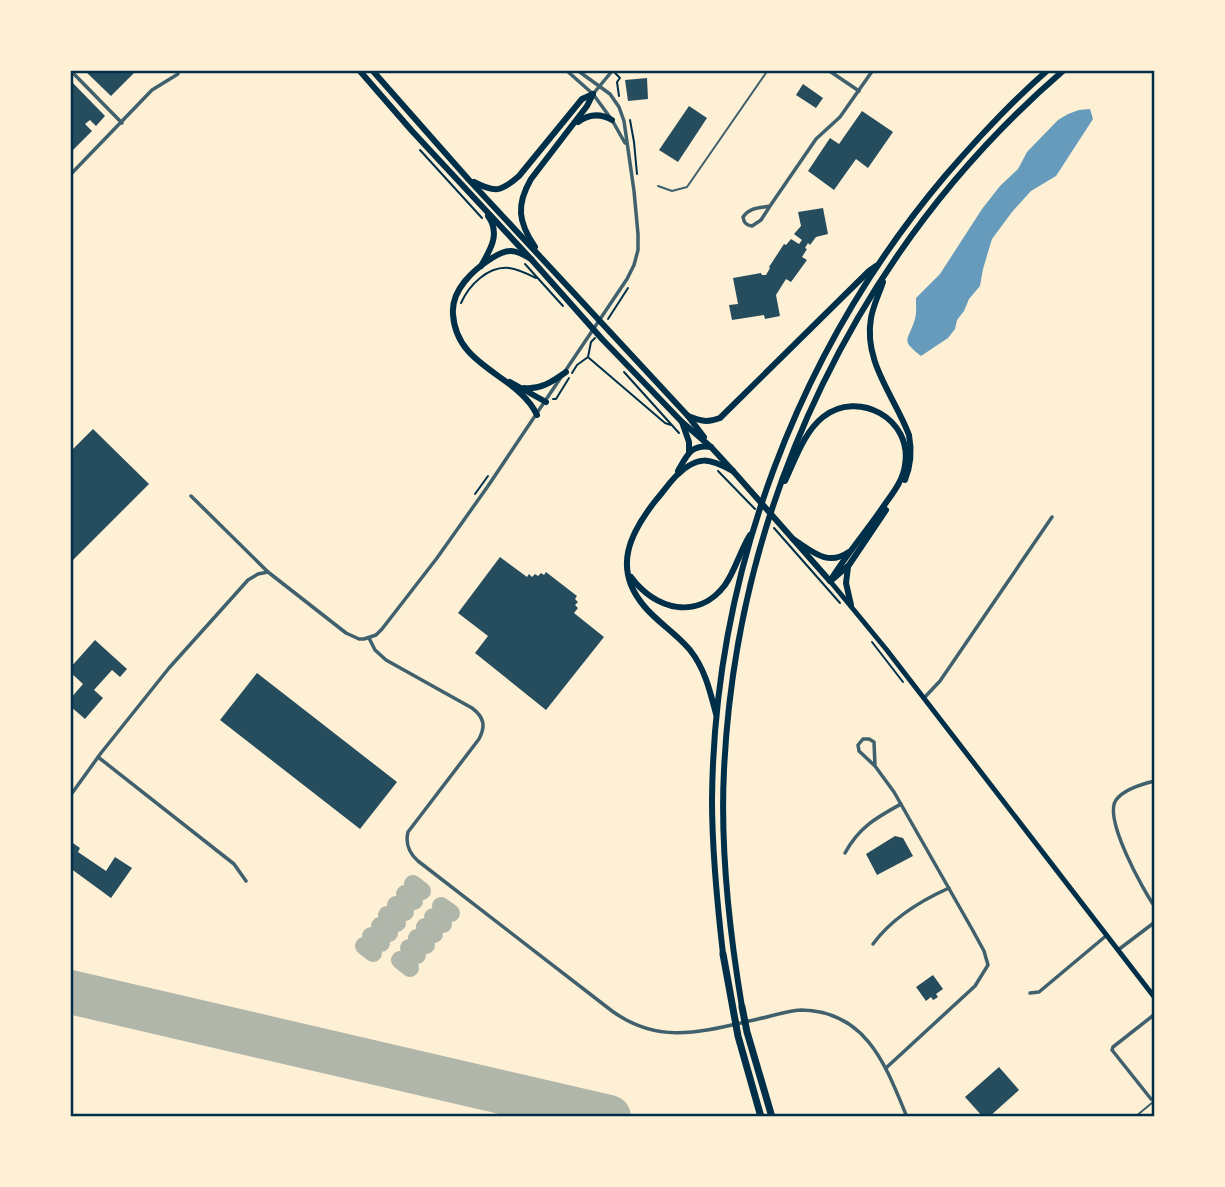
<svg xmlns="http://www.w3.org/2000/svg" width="1225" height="1187" font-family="'IBM Plex Serif',serif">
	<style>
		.water { fill: #669bbc }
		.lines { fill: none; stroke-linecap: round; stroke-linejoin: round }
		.taxiway { stroke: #b1b6ab; stroke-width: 18 }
		.runway { stroke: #b1b6ab; stroke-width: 44 }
		.building { fill: #264d5e }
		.path { stroke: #003049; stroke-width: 2 }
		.service { stroke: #3f606c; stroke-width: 2 }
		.minor { stroke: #3f606c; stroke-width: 3.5 }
		.secondary { stroke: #003049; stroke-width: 5 }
		.primary { stroke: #003049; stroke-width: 6 }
		.trunk { stroke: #003049; stroke-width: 6 }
		.motorway { stroke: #003049; stroke-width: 7 }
		.neatline { fill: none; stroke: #003049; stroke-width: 2.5 }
	</style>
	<rect width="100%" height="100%" fill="#fdf0d5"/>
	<path class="water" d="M 1090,109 L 1093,119 L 1056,176 L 1031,191 L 1012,212 L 992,239 L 983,269 L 980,286 L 969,299 L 964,311 L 957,320 L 955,329 L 948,338 L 921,356 C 901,340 907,342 914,322 C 917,315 916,306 916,298 L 940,274 L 982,209 L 1000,186 L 1018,169 L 1027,152 L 1058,120 L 1068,114 L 1079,110 Z"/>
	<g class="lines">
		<g class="taxiway">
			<polyline points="413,884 422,891"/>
			<polyline points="405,894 414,901"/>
			<polyline points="396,905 405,912"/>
			<polyline points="441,906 451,913"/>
			<polyline points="387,915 397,923"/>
			<polyline points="433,917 443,924"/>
			<polyline points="380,926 389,933"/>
			<polyline points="425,927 434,934"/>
			<polyline points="371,936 381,943"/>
			<polyline points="417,938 426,945"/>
			<polyline points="364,946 373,953"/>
			<polyline points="409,948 417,955"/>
			<polyline points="400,960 410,968"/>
		</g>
		<polyline class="runway" points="70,992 609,1117"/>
	</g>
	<g class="building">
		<polygon points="84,70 137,70 111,96"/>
		<polygon points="647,78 648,99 628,101 625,80"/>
		<polygon points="70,80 105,116 96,126 90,120 85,124 92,131 70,153"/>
		<polygon points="803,84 823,98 816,108 796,95"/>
		<polygon points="689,106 707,118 678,162 659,150"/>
		<polygon points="862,111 893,132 868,168 856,159 834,190 808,171 830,138 839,144"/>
		<polygon points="823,208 828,234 816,237 810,245 808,243 805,248 807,249 802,257 807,260 791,282 786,279 776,295 780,316 765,319 764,315 732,320 729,305 738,304 733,278 761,273 762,275 766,275 770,268 769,267 784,244 786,245 791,239 799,244 802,240 794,234 801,226 798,212"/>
		<polygon points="93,429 149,484 70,563 70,452"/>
		<polygon points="500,557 527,577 529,574 532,577 535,574 538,576 541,573 544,575 546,572 577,596 575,599 578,602 575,605 578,608 574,613 604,637 546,710 475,653 488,636 458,613"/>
		<polygon points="95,640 127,669 120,677 112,670 94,690 103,698 85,719 70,706 70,699 83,684 70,672 70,668"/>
		<polygon points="257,673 397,782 360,829 220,720"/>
		<polygon points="895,836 903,838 913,856 877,875 866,854"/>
		<polygon points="70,841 80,848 78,852 106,871 115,857 132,868 111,898 70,868"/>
		<polygon points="933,975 943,989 936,994 938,997 935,999 933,1000 931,997 926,1001 916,987"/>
		<polygon points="999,1067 1019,1090 989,1117 983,1117 965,1097"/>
	</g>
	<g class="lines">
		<g class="path">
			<polyline points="615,73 620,78 617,82 619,96"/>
			<polyline points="630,120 634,142 637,174"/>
			<polyline points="420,150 482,218"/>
			<polyline points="525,264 563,306"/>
			<path d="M 461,303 C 469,285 488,266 509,268 C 518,269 528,274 536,278"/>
			<polyline points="608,319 628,288"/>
			<polyline points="589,358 665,423 671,425"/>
			<polyline points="624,372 679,433"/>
			<polyline points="572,373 577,365 588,357 591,342 595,338"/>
			<polyline points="553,399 556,399 569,378"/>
			<polyline points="718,471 755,509"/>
			<polyline points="475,494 488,476"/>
			<polyline points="774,528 840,603"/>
			<polyline points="872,642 903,682"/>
		</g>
		<g class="service">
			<polyline points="658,186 672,191 687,187 768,70"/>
			<polyline points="1135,1117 1153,1102"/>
		</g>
		<g class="minor">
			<polyline points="70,70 122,123"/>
			<polyline points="566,70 593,94 612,120 625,143"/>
			<polyline points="828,70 859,91"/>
			<polyline points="593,94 613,70"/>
			<polyline points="70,175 152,90 178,74"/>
			<path d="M 770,206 L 761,220 L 752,226 C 746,225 744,223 743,217 C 750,207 760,208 770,206 L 816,139 L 840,117 L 873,70"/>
			<polyline points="191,496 268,572"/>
			<path d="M 369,638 L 375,650 L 386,660 L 472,708 C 484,717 486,726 479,739 L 408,832 C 405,844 409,853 418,861 L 612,1011 C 660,1046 704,1031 758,1019 C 772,1016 786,1011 801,1010 C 867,1011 886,1066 907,1117"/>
			<polyline points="924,698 940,681 1052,517"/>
			<polyline points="98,757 234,864 246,881"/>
			<polyline points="875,766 859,751 858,745 863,739 869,739 874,742 875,766 894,792 972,929 984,951 988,965 975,986 886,1068"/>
			<path d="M 1155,781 C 1142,784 1124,789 1116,800 C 1103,818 1143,890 1155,907"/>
			<polyline points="70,796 101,753 169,668 248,580 258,574 268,572 346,633 359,639 364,639 376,635 382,629 437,558 488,486 627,279 634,265 638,250 638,234 634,191 624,121 619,107 610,94 577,70"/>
			<path d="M 845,853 C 859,827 876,818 901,804"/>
			<path d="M 873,944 C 892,918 920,901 949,888"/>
			<polyline points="1118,950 1155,922"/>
			<polyline points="1030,993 1039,992 1107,935"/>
			<polyline points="1155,1014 1113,1047 1112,1050 1151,1099 1155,1100"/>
		</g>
		<polyline class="secondary" points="830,581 886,649 1155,998"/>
		<g class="primary">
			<polyline points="510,382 546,402"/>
			<path d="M 524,388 C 541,390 553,381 566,372"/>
			<path d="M 537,415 C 518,374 456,368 453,314 C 451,290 473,270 492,258 C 508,248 515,249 531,259 L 602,339 L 682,422 L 711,447 L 733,471 L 830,581"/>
			<polyline points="688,416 704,437"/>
		</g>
		<g class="trunk">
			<polyline points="359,70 412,131 531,259"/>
			<path d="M 372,70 L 469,180 L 688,416 C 701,421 707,423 720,418 L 869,271 L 876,266"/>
			<path d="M 578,122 C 589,114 600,113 612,120"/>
			<path d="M 474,182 C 495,193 501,192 519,176 L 582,99 L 593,94"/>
			<path d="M 535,247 C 518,222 516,205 531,179 L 587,106 L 593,94"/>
			<path d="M 481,266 C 490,250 501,234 488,216"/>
			<path d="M 883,282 C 879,294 873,306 871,318 C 863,362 895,397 909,435 C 912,451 911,465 905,480"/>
			<polyline points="682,422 689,442 689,452"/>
			<path d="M 678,471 C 687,455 691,444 711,447"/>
			<path d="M 785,481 C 795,460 804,432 823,417 C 858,389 913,419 905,465 C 903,481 892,494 883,507 C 866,532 846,555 830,581"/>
			<path d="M 793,539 C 812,551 827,567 849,552"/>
			<polyline points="848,567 846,583 851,605"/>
			<path d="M 631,577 C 655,610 698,621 725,585 C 736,569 740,551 750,535"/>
			<polyline points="833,579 849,565 886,510"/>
			<path d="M 716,714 C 710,691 705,669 690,650 C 676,633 657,622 644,606 C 612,568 630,533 656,500 C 663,492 669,483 677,475 C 698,455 709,458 733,471"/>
			<path d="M 723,954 C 717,902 712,852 712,800 C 714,573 798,350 945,176 C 977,139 1011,102 1048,70"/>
			<path d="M 742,1007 C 729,929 720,849 724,770 C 737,500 860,246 1064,70"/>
		</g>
		<g class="motorway">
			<polyline points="723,954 738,1036 761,1117"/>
			<polyline points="742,1007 747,1032 772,1117"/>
		</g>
	</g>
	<rect width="1225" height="1187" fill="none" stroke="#fdf0d5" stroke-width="144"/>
	<rect x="72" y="72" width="1081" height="1043" class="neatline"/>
</svg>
